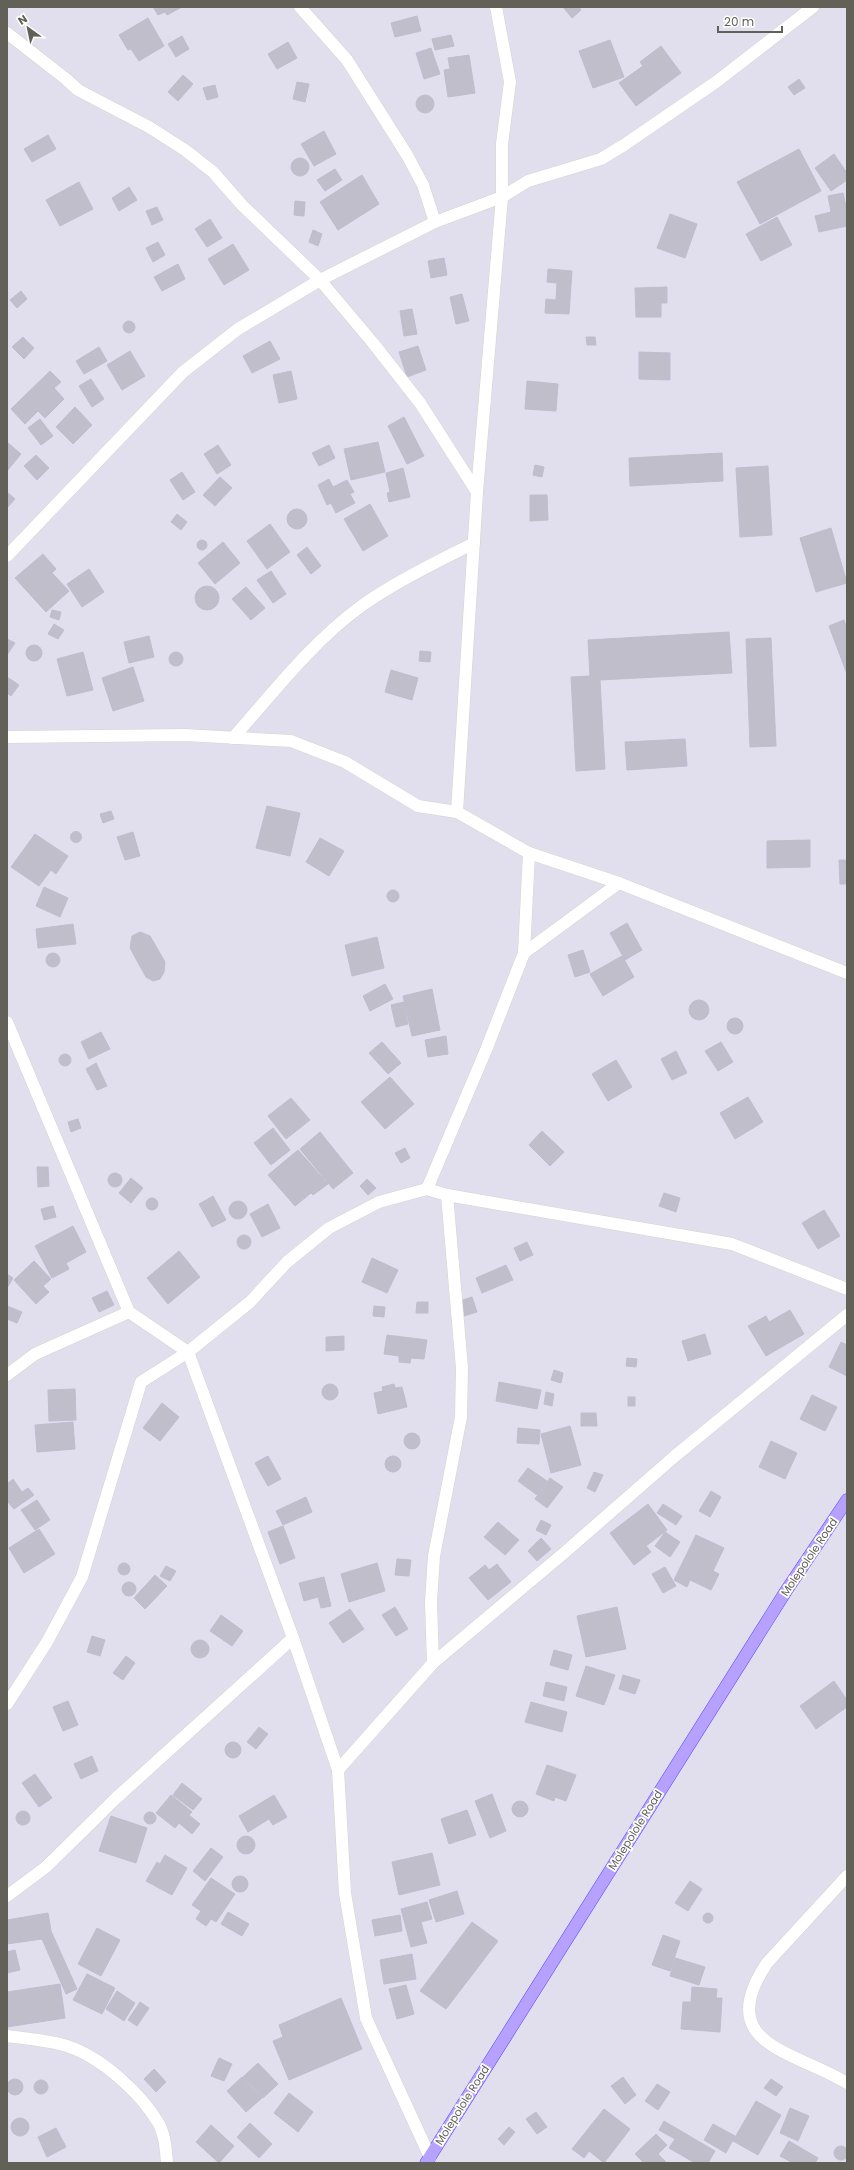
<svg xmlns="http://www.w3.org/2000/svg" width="854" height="2170" font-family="Poppins,sans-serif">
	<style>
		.building { fill: #bfbeca; stroke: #bebdd2 }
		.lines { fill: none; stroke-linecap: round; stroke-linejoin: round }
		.street-casing { stroke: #d5d5cd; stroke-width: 13 }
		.primary-casing { stroke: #5c48fc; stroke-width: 13 }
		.street { stroke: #fff; stroke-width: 12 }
		.primary { stroke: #b7a1ff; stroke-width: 12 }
		.labels { text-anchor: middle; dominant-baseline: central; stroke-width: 3.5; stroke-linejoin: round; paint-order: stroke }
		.street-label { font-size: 11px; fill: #616158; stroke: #fff }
	</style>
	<rect width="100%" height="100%" fill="#e1dfed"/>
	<g class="building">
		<polygon points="153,7 182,7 167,15 165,12 158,15"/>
		<polygon points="563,7 579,7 581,10 572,18"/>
		<polygon points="417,16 421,31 395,37 391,23"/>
		<polygon points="148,18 164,46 139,61 131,49 128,50 119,35"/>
		<polygon points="451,35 454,46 435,50 432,39"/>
		<polygon points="182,36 189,49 176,57 168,44"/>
		<polygon points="610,40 624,77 593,88 579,51"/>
		<polygon points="288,42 297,58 277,69 268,54"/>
		<polygon points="661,46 681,73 636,106 619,83 643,66 640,62"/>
		<polygon points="431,48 440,74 424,79 416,53"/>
		<polygon points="469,55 475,93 448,97 444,70 450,69 448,58"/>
		<polygon points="183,75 193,84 178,101 168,92"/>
		<polygon points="799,79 805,88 794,95 788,87"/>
		<polygon points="297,82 309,84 305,102 293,99"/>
		<polygon points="215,85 218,97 207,100 203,88"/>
		<circle cx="425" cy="104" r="9"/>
		<polygon points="324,131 336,154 314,166 301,144"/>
		<polygon points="48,135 56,149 32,162 24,149"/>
		<polygon points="799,149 821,191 760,224 737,182"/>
		<polygon points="834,154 847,173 847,180 831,191 815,168"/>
		<circle cx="300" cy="167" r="9"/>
		<polygon points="335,169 342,180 325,191 317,180"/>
		<polygon points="362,175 379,204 338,230 320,202"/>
		<polygon points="79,182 93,209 60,226 46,200"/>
		<polygon points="129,187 137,200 119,211 112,198"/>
		<polygon points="843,193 847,211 847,226 819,232 815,216 831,212 828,196"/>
		<polygon points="295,201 305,202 304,216 294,215"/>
		<polygon points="157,207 163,220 152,225 146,211"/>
		<polygon points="670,214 697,224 685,258 657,248"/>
		<polygon points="777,217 792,245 761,261 746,234"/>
		<polygon points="210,219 222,238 207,247 195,229"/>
		<polygon points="313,230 322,234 318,246 309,242"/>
		<polygon points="158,242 165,255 153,262 146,248"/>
		<polygon points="233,244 249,270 224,285 208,259"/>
		<polygon points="444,258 447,275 431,278 428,261"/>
		<polygon points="178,264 185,279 162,291 154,277"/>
		<polygon points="548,269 572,271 569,314 545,313 546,299 556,300 557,283 547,282"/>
		<polygon points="667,287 667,303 661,303 661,317 636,317 635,288"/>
		<polygon points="21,291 27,299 17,308 10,300"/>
		<polygon points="462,294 469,321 456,324 450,297"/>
		<polygon points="412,309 417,334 404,336 400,311"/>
		<circle cx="129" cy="327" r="6"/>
		<polygon points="23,337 34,348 24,359 12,347"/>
		<polygon points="586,337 595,337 596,345 587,345"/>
		<polygon points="270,341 280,359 252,373 243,356"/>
		<polygon points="418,346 426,370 407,377 399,352"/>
		<polygon points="99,347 107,361 84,374 76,361"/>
		<polygon points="130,351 145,376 122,390 107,365"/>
		<polygon points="639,352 670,353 670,380 639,379"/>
		<polygon points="50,371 61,382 54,388 64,399 45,418 38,411 25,424 11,409"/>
		<polygon points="291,371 297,399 279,403 273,375"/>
		<polygon points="91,379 104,399 92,407 79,386"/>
		<polygon points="527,381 558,384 556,411 525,409"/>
		<polygon points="75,407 92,425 73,444 56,427"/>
		<polygon points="404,417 424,456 407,464 388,426"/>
		<polygon points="40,419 53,436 41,445 28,428"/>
		<polygon points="7,442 21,454 7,471"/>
		<polygon points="378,442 385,472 351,480 344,449"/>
		<polygon points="218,445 231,465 217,474 204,454"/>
		<polygon points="329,445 335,458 319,466 312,453"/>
		<polygon points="722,453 723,481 630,486 629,458"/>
		<polygon points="36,455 49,468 37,480 24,466"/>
		<polygon points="535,465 544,467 542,477 533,475"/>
		<polygon points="768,466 772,535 740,537 736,468"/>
		<polygon points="403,468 410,497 389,502 387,493 390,492 386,473"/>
		<polygon points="182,472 195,492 183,500 170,480"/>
		<polygon points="220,477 232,488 215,506 203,495"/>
		<polygon points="329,479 333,487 347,480 354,492 350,494 355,503 336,513 331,503 327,505 318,485"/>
		<polygon points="7,492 15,499 7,508"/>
		<polygon points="530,495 547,495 548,520 530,521"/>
		<polygon points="370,504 388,536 363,551 344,519"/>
		<circle cx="297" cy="519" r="10"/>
		<polygon points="177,514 187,522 181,530 171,522"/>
		<polygon points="270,524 290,552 267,569 247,541"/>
		<polygon points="831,528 847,583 816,592 800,538"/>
		<circle cx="202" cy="545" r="5"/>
		<polygon points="223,542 240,563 215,584 198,563"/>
		<polygon points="307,547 321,566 311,574 297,555"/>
		<polygon points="43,554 56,569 52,573 69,591 46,612 15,578"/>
		<polygon points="89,569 104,592 82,607 67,584"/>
		<polygon points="271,571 286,594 273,603 257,580"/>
		<circle cx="207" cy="598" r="12"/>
		<polygon points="246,587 265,608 251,620 232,599"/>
		<polygon points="52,610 61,612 59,620 50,617"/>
		<polygon points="844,620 847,629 847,674 829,626"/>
		<polygon points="54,624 64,630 58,639 48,634"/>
		<polygon points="729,632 732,673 600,680 605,769 576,771 571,677 590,676 588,640"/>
		<polygon points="149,636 154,657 129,663 124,642"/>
		<polygon points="771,638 776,746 750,747 746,639"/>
		<polygon points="7,639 15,643 7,655"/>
		<circle cx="34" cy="653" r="8"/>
		<polygon points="420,651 431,652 430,662 419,661"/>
		<polygon points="83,652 93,690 67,696 57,659"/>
		<circle cx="176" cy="659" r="7"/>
		<polygon points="133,667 144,701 113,711 102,678"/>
		<polygon points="391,670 418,678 412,700 385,692"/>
		<polygon points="7,677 19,685 11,696 7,693"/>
		<polygon points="685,739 687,766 627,770 625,742"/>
		<polygon points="267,806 300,813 290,856 256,848"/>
		<polygon points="111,811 114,819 103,823 100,814"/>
		<circle cx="76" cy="837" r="5.5"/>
		<polygon points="133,832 140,856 125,860 117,837"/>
		<polygon points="35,834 68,856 56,874 51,870 39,886 11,867"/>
		<polygon points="320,838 344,851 329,876 306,862"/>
		<polygon points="810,840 810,867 767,868 767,841"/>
		<polygon points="839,860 847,860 847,884 840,884"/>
		<polygon points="44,887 68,898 60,917 36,906"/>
		<circle cx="393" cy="896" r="6"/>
		<polygon points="627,923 642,950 625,960 610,933"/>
		<polygon points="73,924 76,944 38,948 36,929"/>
		<polygon points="140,932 150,936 165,962 164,972 160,979 153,981 146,977 130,948 132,936"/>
		<polygon points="377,937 384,968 352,976 345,945"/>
		<polygon points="583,950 590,972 575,977 568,955"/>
		<circle cx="53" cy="960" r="7"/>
		<polygon points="622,956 634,977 603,996 590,974"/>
		<polygon points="385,984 393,999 370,1011 363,996"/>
		<polygon points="432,989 440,1030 412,1036 403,996"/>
		<circle cx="699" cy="1010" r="10"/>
		<polygon points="404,1002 408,1024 396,1027 391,1005"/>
		<circle cx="735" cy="1026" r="8"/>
		<polygon points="101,1032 110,1049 89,1059 81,1042"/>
		<polygon points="446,1036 448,1054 428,1057 425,1040"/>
		<polygon points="382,1042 401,1063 388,1074 369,1053"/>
		<polygon points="721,1042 733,1062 718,1071 705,1051"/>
		<polygon points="676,1051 687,1073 672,1080 661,1059"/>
		<circle cx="65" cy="1060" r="6"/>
		<polygon points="616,1060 632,1087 608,1101 592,1074"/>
		<polygon points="96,1063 107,1086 97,1090 86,1069"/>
		<polygon points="390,1077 414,1104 385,1129 361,1102"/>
		<polygon points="748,1097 763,1122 735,1139 720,1113"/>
		<polygon points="291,1098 310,1120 286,1139 268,1116"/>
		<polygon points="78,1119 81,1128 71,1132 68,1122"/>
		<polygon points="273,1128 290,1150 271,1165 254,1143"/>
		<polygon points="542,1131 564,1152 550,1166 529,1145"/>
		<polygon points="320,1132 353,1173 333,1189 300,1149"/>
		<polygon points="405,1148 410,1158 401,1163 395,1153"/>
		<polygon points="298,1150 328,1184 313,1195 311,1193 295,1206 268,1175"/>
		<polygon points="37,1167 48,1167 49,1186 38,1187"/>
		<circle cx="115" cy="1180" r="7"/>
		<polygon points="131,1178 143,1188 131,1203 119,1193"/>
		<polygon points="367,1179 376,1188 368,1195 360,1186"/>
		<polygon points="664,1193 680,1198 676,1212 659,1206"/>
		<polygon points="213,1196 226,1220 212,1227 199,1204"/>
		<circle cx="152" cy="1204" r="6"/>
		<circle cx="238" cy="1210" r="9"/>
		<polygon points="268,1204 280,1228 262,1237 250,1214"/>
		<polygon points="53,1206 56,1217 44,1220 41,1209"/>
		<polygon points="824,1210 840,1236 818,1249 802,1223"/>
		<polygon points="73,1226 86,1252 66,1263 69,1269 52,1278 35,1246"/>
		<circle cx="244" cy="1242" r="7"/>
		<polygon points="527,1242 533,1255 520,1261 514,1248"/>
		<polygon points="179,1251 200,1277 168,1304 147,1278"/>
		<polygon points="372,1258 398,1270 387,1293 362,1282"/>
		<polygon points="34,1261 51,1279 43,1286 49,1292 36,1304 14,1280"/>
		<polygon points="506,1265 513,1280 482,1293 476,1278"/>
		<polygon points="7,1274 13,1278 7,1288"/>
		<polygon points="107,1291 114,1305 99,1312 92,1298"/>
		<polygon points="472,1297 477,1312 464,1316 460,1301"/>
		<polygon points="417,1302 428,1302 428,1313 416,1313"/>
		<polygon points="7,1306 22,1312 17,1323 7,1319"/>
		<polygon points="374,1306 385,1307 384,1317 373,1316"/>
		<polygon points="790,1310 804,1334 766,1356 748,1326 766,1316 769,1322"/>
		<polygon points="705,1334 711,1354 688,1361 682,1341"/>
		<polygon points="387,1335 427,1340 424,1359 411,1358 410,1363 399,1362 399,1356 384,1354"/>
		<polygon points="344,1336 344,1350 326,1351 326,1337"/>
		<polygon points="841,1342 847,1345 847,1376 829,1367"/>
		<polygon points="627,1358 637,1359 636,1367 626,1366"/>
		<polygon points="554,1370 563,1373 561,1383 551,1380"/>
		<polygon points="499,1382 541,1390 537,1409 496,1401"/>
		<circle cx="330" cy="1392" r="8"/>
		<polygon points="394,1384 395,1388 402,1387 407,1407 378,1414 374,1393 383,1391 382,1387"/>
		<polygon points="75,1389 76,1420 49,1421 48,1390"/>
		<polygon points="546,1392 554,1394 552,1406 544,1404"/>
		<polygon points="812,1395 837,1407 825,1431 800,1419"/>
		<rect x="628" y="1397" width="7" height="9"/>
		<polygon points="162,1403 179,1417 160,1441 143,1428"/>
		<polygon points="581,1413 596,1413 597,1426 581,1426"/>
		<polygon points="73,1422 75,1449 37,1452 35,1425"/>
		<polygon points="570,1426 581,1465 551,1473 541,1434"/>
		<polygon points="518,1428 540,1430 539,1444 517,1443"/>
		<circle cx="412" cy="1441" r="8"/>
		<polygon points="771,1441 797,1453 785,1479 759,1467"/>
		<polygon points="268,1456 281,1479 268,1486 255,1463"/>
		<circle cx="393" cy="1464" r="8"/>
		<polygon points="528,1468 547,1481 537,1495 518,1481"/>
		<polygon points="594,1472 603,1475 595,1492 587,1488"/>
		<polygon points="550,1478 563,1487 547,1508 535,1499"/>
		<polygon points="13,1479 22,1492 28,1488 34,1495 14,1509 7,1501 7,1484"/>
		<polygon points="711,1491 721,1497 710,1517 699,1511"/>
		<polygon points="306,1497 312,1512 283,1525 276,1511"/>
		<polygon points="37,1500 50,1520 35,1530 21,1510"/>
		<polygon points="648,1504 667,1530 646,1546 651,1552 634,1565 610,1533"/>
		<polygon points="663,1504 682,1516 676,1525 657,1513"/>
		<polygon points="541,1520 551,1525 546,1535 536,1530"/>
		<polygon points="498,1522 519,1540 505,1555 484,1537"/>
		<polygon points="283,1526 295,1558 280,1564 268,1532"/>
		<polygon points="39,1529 55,1554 24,1573 9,1548"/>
		<polygon points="665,1532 680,1542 670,1557 655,1546"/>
		<polygon points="696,1535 724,1548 713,1571 719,1574 711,1590 690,1580 687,1587 674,1580"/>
		<polygon points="541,1538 551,1549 537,1561 528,1551"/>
		<polygon points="397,1559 411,1560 409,1576 395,1575"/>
		<circle cx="124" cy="1569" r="6"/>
		<polygon points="377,1563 385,1591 349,1602 341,1574"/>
		<polygon points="497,1564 511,1582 488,1600 469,1578 485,1565 489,1570"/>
		<polygon points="166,1566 176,1571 170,1581 160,1576"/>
		<polygon points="665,1567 676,1586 663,1593 652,1574"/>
		<polygon points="155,1575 167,1586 145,1609 134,1598"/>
		<polygon points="324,1577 331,1606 321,1608 318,1597 304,1601 299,1583"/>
		<circle cx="129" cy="1589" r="7"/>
		<polygon points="395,1607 408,1629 396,1636 382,1615"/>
		<polygon points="617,1607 626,1649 586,1657 577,1616"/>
		<polygon points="350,1609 364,1629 343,1643 329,1623"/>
		<polygon points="221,1615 243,1631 232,1646 210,1631"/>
		<polygon points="92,1636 105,1640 100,1656 87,1652"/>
		<circle cx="200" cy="1649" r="9"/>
		<polygon points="554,1650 572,1655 568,1670 550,1665"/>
		<polygon points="126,1656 135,1663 123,1680 113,1673"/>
		<polygon points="586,1666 615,1675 604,1705 576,1696"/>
		<polygon points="623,1675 640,1680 635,1694 619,1689"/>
		<polygon points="834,1681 847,1700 847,1707 816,1729 800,1706"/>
		<polygon points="546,1682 567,1687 564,1701 543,1696"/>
		<polygon points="68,1701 78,1725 63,1731 53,1707"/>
		<polygon points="531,1702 567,1712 562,1732 525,1722"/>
		<polygon points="259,1727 268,1734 256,1749 247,1742"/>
		<circle cx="233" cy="1750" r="8"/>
		<polygon points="92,1756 98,1771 81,1779 74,1764"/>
		<polygon points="547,1765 576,1775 566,1801 555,1797 554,1801 536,1794"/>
		<polygon points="35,1774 52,1798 39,1807 22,1783"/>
		<polygon points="182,1783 202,1799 193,1810 173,1795"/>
		<polygon points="492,1794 506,1831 490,1838 475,1801"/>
		<polygon points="171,1795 192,1812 189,1815 200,1824 192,1834 179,1823 175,1828 156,1813"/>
		<polygon points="274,1795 287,1817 273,1825 269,1819 248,1832 239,1816"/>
		<circle cx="520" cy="1809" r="8"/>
		<polygon points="467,1810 476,1835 449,1844 441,1819"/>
		<circle cx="23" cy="1818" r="7"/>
		<circle cx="150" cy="1818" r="6"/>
		<polygon points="111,1816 147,1828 136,1863 99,1851"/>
		<circle cx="246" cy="1845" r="9"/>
		<polygon points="211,1848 223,1857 205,1881 193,1871"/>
		<polygon points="432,1853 440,1885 399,1895 392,1862"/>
		<polygon points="165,1855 187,1868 172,1895 146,1881 157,1862 160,1864"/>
		<circle cx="240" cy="1884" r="8"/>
		<polygon points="211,1878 235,1894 216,1922 211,1919 206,1926 196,1919 201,1911 192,1905"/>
		<polygon points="690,1881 702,1889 688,1911 675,1903"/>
		<polygon points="457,1891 464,1914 436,1922 429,1900"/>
		<polygon points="427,1902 432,1919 421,1922 427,1943 411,1947 401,1909"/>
		<polygon points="228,1912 249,1924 242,1936 221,1924"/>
		<circle cx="708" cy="1918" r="5"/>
		<polygon points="48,1913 51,1931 77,1989 66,1994 42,1939 7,1944 7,1920"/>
		<polygon points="400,1915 402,1931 375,1936 372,1920"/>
		<polygon points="472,1922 498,1941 446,2009 420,1991"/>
		<polygon points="97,1928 120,1940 101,1976 78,1964"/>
		<polygon points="663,1935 680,1941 670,1971 652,1965"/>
		<polygon points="15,1950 20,1970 7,1973 7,1952"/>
		<polygon points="412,1954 416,1979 384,1984 380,1960"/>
		<polygon points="675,1958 705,1967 699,1985 670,1976"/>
		<polygon points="87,1974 115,1988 102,2014 73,2000"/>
		<polygon points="60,1984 65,2018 7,2027 7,1992"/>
		<polygon points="406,1985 414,2014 397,2019 389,1989"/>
		<polygon points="692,1987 717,1989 716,1998 722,1998 720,2032 681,2029 683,2002 691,2002"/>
		<polygon points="117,1991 135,2003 124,2021 106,2009"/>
		<polygon points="341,1998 362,2049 289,2080 273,2041 283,2037 279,2025"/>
		<polygon points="140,2002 149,2008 137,2026 128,2020"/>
		<polygon points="219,2058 232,2064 224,2081 211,2076"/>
		<polygon points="258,2063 278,2084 263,2098 243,2077"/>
		<polygon points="154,2069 166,2082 156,2092 144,2079"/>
		<polygon points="242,2077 262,2098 246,2112 227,2091"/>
		<polygon points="623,2077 636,2095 625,2104 611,2086"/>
		<polygon points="771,2079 783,2087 776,2096 764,2088"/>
		<circle cx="15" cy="2087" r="8"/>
		<circle cx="41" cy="2087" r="7"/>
		<polygon points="657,2084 670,2092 658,2110 645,2101"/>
		<polygon points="289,2093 313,2112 298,2132 274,2113"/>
		<polygon points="756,2101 781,2115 758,2155 733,2141"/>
		<polygon points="790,2108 809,2116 798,2141 780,2133"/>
		<polygon points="604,2109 630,2129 604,2163 589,2151 584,2158 572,2149"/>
		<polygon points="536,2112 547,2127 537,2134 526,2119"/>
		<circle cx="20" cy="2127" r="9"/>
		<polygon points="664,2121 715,2151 708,2163 695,2163 669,2148 675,2139 659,2130"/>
		<polygon points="250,2123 272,2144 259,2158 237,2137"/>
		<polygon points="713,2124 735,2136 726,2153 704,2140"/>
		<polygon points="211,2125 234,2146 219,2163 196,2142"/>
		<polygon points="509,2127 515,2132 504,2145 498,2139"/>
		<polygon points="56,2128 66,2147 47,2157 38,2137"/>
		<polygon points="656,2134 667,2145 658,2154 667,2163 644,2163 635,2154"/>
		<polygon points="789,2141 818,2158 815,2163 793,2163 780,2156"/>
		<circle cx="841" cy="2153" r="7"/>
	</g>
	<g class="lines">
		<g class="street-casing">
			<g id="street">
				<polyline points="300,7 347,60 407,155 423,185 435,222"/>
				<polyline points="7,33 66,79 78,90 149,127 185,150 213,172 242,205 320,280 373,343 420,403 477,492"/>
				<polyline points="7,556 183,372 238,329 320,280 435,222 502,197 528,181 601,159 624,145 716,82 813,7"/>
				<polyline points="7,737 185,735 291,741 345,762 418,806 457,812 529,853 619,883 847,973"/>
				<path d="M 233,738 C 273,693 311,643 360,607 C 395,582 435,563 474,543"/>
				<polyline points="457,812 477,492 502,197 502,144 510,82 496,7"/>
				<polyline points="524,953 619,883"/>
				<polyline points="7,1022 129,1312 188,1352 250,1302 287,1262 329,1228 379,1202 427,1189 447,1195 732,1244 847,1289"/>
				<polyline points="427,1189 486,1050 524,953 529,853"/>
				<polyline points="7,1375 35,1354 129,1312"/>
				<polyline points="433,1663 431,1602 434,1556 461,1417 462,1368 447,1195"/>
				<polyline points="7,1704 47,1642 82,1577 141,1382 188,1352 293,1638 338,1770 345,1893 366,2018 430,2157"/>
				<polyline points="338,1770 433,1663 564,1553 675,1456 847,1315"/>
				<path d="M 847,1876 L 767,1963 C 712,2045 795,2051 847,2083"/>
				<polyline points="7,1896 46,1867 114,1800 293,1638"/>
				<path d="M 7,2036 C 27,2039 48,2040 67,2046 C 101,2057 141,2093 159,2124 C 165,2136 166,2150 167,2163"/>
			</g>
		</g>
		<g class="primary-casing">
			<polyline id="primary" points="426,2163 786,1591 847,1500"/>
		</g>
		<use href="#street" class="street"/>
		<use href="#primary" class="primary"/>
	</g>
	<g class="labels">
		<g class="street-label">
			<text transform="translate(809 1557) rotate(-56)">Molepolole Road</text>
			<text transform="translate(635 1830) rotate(-58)">Molepolole Road</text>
			<text transform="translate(462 2105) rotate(-58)">Molepolole Road</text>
		</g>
	</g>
	<rect width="854" height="2170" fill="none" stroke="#616158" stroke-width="16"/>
	<g transform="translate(28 28) rotate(327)" stroke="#ffffff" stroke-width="3" paint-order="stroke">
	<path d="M0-3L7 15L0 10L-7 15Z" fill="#616158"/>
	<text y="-6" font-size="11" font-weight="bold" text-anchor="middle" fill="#616158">N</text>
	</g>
	<path d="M718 26v6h64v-6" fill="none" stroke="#616158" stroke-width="2"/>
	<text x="724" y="26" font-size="12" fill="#616158" stroke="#ffffff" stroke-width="3" paint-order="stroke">20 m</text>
</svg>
